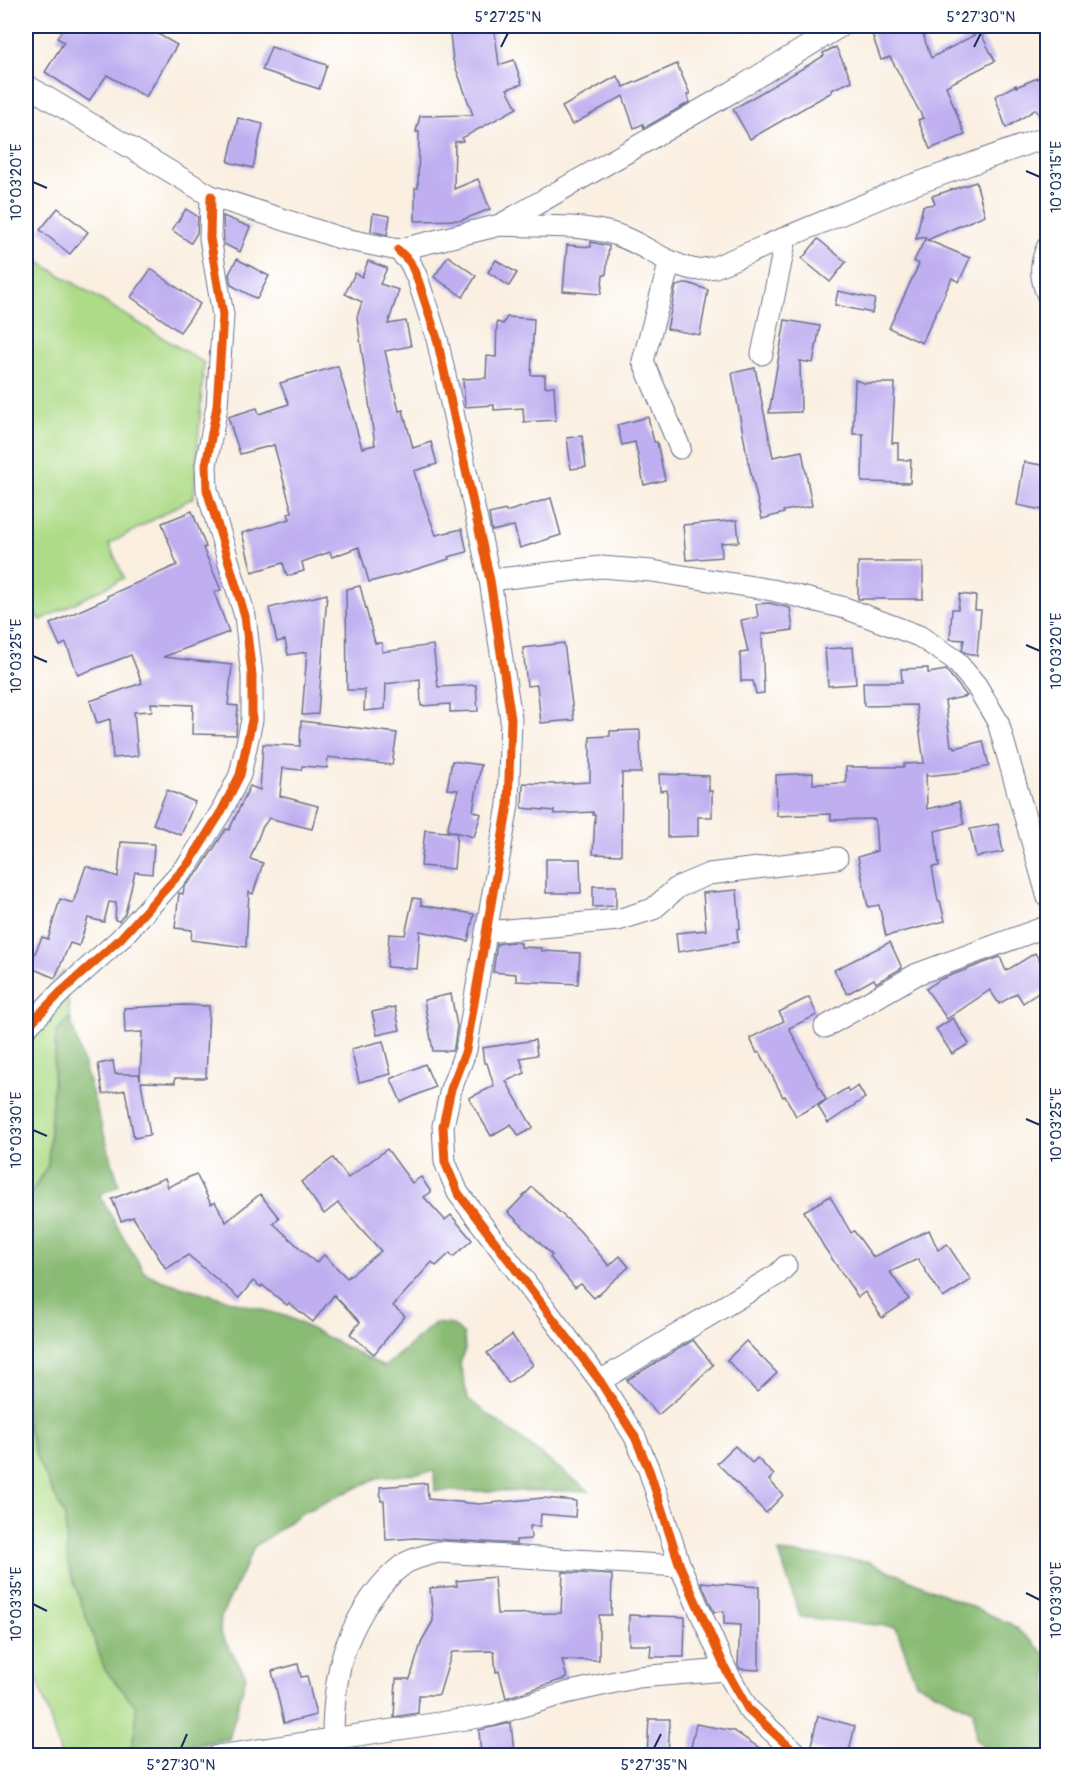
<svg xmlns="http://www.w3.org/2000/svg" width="1073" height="1781" font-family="Pangolin,sans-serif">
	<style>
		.green { fill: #aedb87; stroke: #648572; stroke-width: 1.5 }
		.forest { fill: #8abb74; stroke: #527569; stroke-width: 1.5 }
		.building { fill: #bfaef0 }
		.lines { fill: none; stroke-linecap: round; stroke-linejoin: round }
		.minor-casing { stroke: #69728c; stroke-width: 23 }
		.minor { stroke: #fff; stroke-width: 21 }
		.cycleway-casing { stroke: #fff; stroke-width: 13 }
		.cycleway { stroke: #e8590c; stroke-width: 9 }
		.ticks { fill: none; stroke: #1b2f5e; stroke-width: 2 }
		.neatline { fill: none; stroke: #1b2f5e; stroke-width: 2 }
		.ticks-label { font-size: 15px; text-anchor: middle; fill: #1b2f5e }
	</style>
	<rect width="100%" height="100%" fill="#fff"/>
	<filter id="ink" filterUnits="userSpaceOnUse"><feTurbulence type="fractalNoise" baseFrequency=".0167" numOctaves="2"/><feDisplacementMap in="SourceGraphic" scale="12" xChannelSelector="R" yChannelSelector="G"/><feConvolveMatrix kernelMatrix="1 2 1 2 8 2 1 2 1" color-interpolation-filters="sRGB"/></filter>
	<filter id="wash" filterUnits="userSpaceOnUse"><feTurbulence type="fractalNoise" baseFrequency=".008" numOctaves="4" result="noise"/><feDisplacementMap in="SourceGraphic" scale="24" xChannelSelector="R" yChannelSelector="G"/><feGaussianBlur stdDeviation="1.35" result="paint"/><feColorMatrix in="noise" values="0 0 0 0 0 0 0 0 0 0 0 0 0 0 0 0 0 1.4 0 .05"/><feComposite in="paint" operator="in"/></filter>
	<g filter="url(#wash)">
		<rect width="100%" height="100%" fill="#faefe1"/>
		<g class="green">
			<polygon points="26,254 204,363 194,497 109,544 124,578 41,620 26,607"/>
			<polygon points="64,971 70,1018 56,1033 48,1165 26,1202 26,1016"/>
			<polygon points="26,1421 37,1459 65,1517 68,1565 105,1670 136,1706 136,1722 130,1755 61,1755 26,1641"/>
		</g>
		<g class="forest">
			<polygon points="70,1018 119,1185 99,1195 144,1272 160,1280 288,1317 384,1367 435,1323 453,1325 464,1335 465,1350 460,1364 468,1399 589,1491 435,1491 434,1471 377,1478 302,1513 254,1547 221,1617 220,1633 246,1676 229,1739 143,1755 130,1755 136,1722 136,1706 105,1670 68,1565 65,1517 37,1459 26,1421 26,1202 48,1165 56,1033"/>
			<polygon points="779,1552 867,1561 1011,1624 1047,1655 1047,1755 992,1755 976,1740 973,1710 916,1683 896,1627 800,1617"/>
		</g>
		<g id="blocks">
			<g class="building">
				<polygon points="65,26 144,26 177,45 146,97 107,75 89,101 45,72 64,42 57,38"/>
				<polygon points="449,26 494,26 499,65 514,60 522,84 507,89 517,108 462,138 463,141 455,142 454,189 478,179 490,209 462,220 415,221 415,188 418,188 419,132 416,132 420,116 473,115 453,60"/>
				<polygon points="886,26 920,26 931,58 980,32 995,61 946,86 965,135 930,149 918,120 923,118 890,57 881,60 871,31"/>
				<polygon points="271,47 327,65 319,89 262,70"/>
				<polygon points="836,47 852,81 831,90 832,92 750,139 733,109 824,56 823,53"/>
				<polygon points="677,64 690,94 687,95 690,102 644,128 643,124 634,128 623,96 572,125 562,107 617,76 624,87"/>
				<polygon points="1047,74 1047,126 1044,127 1036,109 1006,128 995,96 1016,85 1016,87"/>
				<polygon points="238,118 263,124 253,168 228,162"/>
				<polygon points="976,182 985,215 927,240 970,258 959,282 952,278 922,343 889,328 919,264 914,261 926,237 916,239 923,206 935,204 932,196"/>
				<polygon points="58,208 88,232 70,254 40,230"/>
				<polygon points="186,209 198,217 197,233 191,243 172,230"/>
				<polygon points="373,213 390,216 387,235 371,231"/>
				<polygon points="223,216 250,227 240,252 224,244"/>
				<polygon points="818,239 846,262 830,282 802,259"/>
				<polygon points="591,242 609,246 606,275 603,275 601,294 563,291 567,245 591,247"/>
				<polygon points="448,256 476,276 463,297 434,277"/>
				<polygon points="237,259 269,276 257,299 231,285 229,274"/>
				<polygon points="496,260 517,273 509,286 488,272"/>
				<polygon points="368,261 387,268 380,284 399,290 388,324 406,321 411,346 385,351 399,411 403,410 413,448 431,442 437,464 414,471 420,492 436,535 462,529 467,552 448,557 449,559 404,573 369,582 359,547 332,557 330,552 302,562 304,571 287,576 283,563 252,572 242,533 290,519 288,514 292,512 274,445 240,454 228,417 257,408 259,414 289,404 280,383 338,366 362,448 375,445 357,317 362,302 345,294 355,273 362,277"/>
				<polygon points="151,269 200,304 180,332 131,297"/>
				<polygon points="688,283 708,290 700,335 667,329 676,286"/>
				<polygon points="838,291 875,299 872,313 835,305"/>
				<polygon points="507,317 534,319 531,375 545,375 545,387 554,386 556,420 524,422 523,408 494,410 494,405 465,407 463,379 486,378 487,356 496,357 497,322 503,324"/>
				<polygon points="785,320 820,326 813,363 800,361 801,412 769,413"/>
				<polygon points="755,368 773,457 802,451 812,506 783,511 784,513 762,519 748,461 732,373"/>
				<polygon points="855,380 864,383 895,383 892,443 898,443 898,460 911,460 910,483 862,482 863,434 853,434"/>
				<polygon points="648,417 654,442 657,442 665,480 644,485 635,442 622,445 617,425"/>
				<polygon points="582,436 586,467 571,469 567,438"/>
				<polygon points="1024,462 1047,466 1047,511 1017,505"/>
				<polygon points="551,498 561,535 520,548 514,526 492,531 489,514 506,510 506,512"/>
				<polygon points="192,511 206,547 203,548 221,590 214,592 229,632 163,657 232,665 228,705 238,706 236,735 192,734 193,705 151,703 152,711 134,712 138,756 113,758 110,719 97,723 90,701 142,683 131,655 78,675 66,643 60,646 50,624 108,598 107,596 177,565 162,523"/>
				<polygon points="737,520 739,542 721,543 722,557 686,560 683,525"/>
				<rect x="858" y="562" width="65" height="37"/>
				<polygon points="360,586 375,643 382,643 382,652 433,645 438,687 476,685 478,711 450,712 450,704 421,706 420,679 386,684 385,709 364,711 365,690 347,690 346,589"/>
				<polygon points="327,594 318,714 302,715 307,652 288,655 285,640 277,642 269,608"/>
				<polygon points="960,594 976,596 975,610 981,610 977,655 966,653 962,650 964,640 950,639 952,609 958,609"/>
				<polygon points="769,603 790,608 793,630 762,634 764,693 756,694 753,681 741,681 740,653 748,652 741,620 758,617 756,604"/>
				<polygon points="564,643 574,720 541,723 537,685 527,686 523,648"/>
				<polygon points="853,647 856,684 828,686 825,649"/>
				<polygon points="928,668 928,673 946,670 967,696 945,701 951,746 955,746 955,748 983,741 989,766 964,772 926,776 926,773 927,809 959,802 964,824 935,831 939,866 932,867 938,901 940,901 945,921 886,936 879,905 868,907 858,857 877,851 875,819 831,820 831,814 777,816 776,775 813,773 813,784 846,783 846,767 904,767 904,764 924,763 916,705 864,706 863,682 902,682 901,669"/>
				<polygon points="301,721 397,733 392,765 328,757 327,768 302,766 301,770 283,768 280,796 318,806 312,829 269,818 262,828 250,859 263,863 253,894 249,892 246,947 191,940 192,930 175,928 179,893 183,894 184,887 200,870 226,829 229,830 250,786 260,790 263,744 300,746"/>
				<polygon points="640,730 641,773 622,773 621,855 593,854 595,815 593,815 593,812 554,814 554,811 522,808 523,783 552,784 590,782 590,737 610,736 610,731"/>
				<polygon points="452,761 481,765 473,811 481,814 474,837 447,830 458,790 447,789"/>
				<polygon points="659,774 709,776 709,791 712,791 712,817 698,817 698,836 667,837 667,790 660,791"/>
				<polygon points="167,790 195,802 181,835 153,824"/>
				<polygon points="998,824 1003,852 976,857 970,829"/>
				<polygon points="425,830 457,833 454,869 421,866"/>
				<polygon points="121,842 154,844 152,874 135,872 125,914 119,921 115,920 116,903 109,902 104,922 88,918 79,946 70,943 55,978 29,967 42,937 48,939 60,899 73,903 86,866 118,877"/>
				<polygon points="546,859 580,859 581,893 546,893"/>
				<polygon points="593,886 616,886 616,906 593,907"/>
				<polygon points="737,890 740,928 737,929 738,942 678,952 676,933 706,930 703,893"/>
				<polygon points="413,898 421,899 421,905 474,914 468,941 420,931 417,969 387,967 389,934 405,935"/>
				<polygon points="512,942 521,943 521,947 542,948 542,951 580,953 578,984 516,981 516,974 493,972 497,944"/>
				<polygon points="890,942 902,968 876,983 874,979 847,994 834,970"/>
				<polygon points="1035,953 1047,974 1047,987 1023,1003 1017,993 999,1004 990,990 947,1019 926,989 941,979 1000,957 1006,971"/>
				<polygon points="451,994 457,1026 454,1047 452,1051 433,1051 424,1000"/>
				<polygon points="809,997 817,1015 789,1028 826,1100 796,1116 785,1096 783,1097 760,1052 757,1053 750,1038 784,1021 779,1012"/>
				<polygon points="184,1005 209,1006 206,1078 175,1078 175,1083 141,1082 150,1135 134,1138 125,1090 103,1094 98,1064 113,1061 115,1074 139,1074 140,1080 142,1032 125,1033 124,1008"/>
				<polygon points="395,1007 400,1030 377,1035 372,1012"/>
				<polygon points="953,1018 969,1044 952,1054 936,1029"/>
				<polygon points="535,1040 537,1055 520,1058 525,1073 506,1081 533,1128 519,1136 511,1124 491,1136 469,1098 494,1086 487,1063 484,1063 482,1048"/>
				<polygon points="383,1041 391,1074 359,1082 351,1049"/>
				<polygon points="425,1064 435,1087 401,1102 391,1079"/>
				<polygon points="858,1086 865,1098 828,1123 818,1106 847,1088 849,1092"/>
				<polygon points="387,1149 412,1183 421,1177 431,1192 424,1197 445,1220 451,1215 472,1240 453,1257 450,1253 436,1266 432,1262 393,1306 405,1316 374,1354 350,1334 360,1322 334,1295 313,1322 289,1303 287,1305 262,1285 261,1287 253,1281 239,1298 188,1255 166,1269 133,1217 121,1221 112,1199 165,1178 168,1187 196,1174 211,1204 215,1202 226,1222 260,1194 279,1218 273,1223 316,1263 324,1255 347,1278 381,1251 338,1203 324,1214 301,1182 333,1158 348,1178"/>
				<polygon points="532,1187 580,1231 609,1266 620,1256 629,1267 594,1298 581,1284 575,1288 550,1257 552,1255 508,1212"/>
				<polygon points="830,1196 851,1233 854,1231 873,1257 929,1230 938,1250 947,1244 971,1280 943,1298 918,1259 890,1272 909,1299 882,1318 865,1292 858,1297 824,1247 804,1211"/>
				<polygon points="512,1335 533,1365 508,1383 487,1353"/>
				<polygon points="693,1340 713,1365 684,1393 658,1415 627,1380"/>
				<polygon points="746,1341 777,1373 757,1392 727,1360"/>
				<polygon points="735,1446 752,1463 757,1458 774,1475 769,1480 783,1495 766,1513 717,1463"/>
				<polygon points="427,1483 428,1499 479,1504 543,1498 576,1501 575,1517 541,1514 540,1526 530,1526 531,1539 516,1540 516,1544 415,1538 386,1540 384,1501 381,1501 380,1487"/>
				<polygon points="563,1572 612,1575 611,1615 599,1615 599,1660 562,1660 567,1678 506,1698 499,1671 496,1672 494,1651 452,1652 439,1695 419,1695 418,1713 394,1717 396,1679 410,1679 422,1640 433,1621 430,1588 457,1586 456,1581 494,1577 497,1614 561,1613"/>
				<polygon points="701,1582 759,1587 759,1670 740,1669 738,1665 740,1625 724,1624 724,1611 714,1612"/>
				<polygon points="629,1615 685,1617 684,1657 650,1657 651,1645 629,1645"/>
				<polygon points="298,1664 301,1677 307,1676 316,1715 284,1723 272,1671"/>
				<polygon points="818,1716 855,1726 848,1755 834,1755 810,1749"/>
				<polygon points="649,1719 670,1719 668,1755 647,1755"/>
				<polygon points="511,1723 514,1753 481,1755 479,1730"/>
				<polygon points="696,1724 734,1731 770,1755 707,1755 690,1752"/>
			</g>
		</g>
	</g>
	<g filter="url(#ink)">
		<use href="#blocks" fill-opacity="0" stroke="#69728c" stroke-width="1.5"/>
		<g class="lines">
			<g class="minor-casing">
				<g id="minor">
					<polyline points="26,85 211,196 340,238 398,250 500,225 732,92 841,26"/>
					<path d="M 500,225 C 535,227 572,224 607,232 C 638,239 661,262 692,269 C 699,271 708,268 715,267 L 904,188 L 1035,141 L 1048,139"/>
					<path d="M 1048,246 C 1039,264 1040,278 1048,296"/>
					<polyline points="398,250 410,262 418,280 437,339 490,580 511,719 508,805 466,1050 451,1089 443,1126 445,1162 458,1193 600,1381 635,1437 649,1470 680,1566 726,1670 748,1709 799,1756"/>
					<polyline points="670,261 643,361 680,448"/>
					<polyline points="762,354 786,238"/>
					<polyline points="490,580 601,567 652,571 772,590 845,608 919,636 954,659 976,685 998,722 1048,898"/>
					<polyline points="486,932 618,920 653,909 678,887 709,874 837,858"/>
					<polyline points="825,1027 917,974 1048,926"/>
					<polyline points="26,1028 62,991 120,939 189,863 221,812 240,775 252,720 252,675 245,616 207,490 206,465 217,406 223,315 210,238 211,196"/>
					<polyline points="600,1381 778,1274 786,1266"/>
					<polyline points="218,1756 493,1715 566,1693 638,1677 726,1670"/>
					<path d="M 335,1756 C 330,1730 336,1670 346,1646 C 358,1616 377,1584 404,1564 C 413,1558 428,1555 438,1552 L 680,1566"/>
				</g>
			</g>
			<use href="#minor" class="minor"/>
			<g class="cycleway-casing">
				<g id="cycleway">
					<polyline points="398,250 410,262 418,280 437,339 490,580 511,719 508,805 466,1050 451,1089 443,1126 445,1162 458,1193 600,1381 635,1437 649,1470 680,1566 726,1670 748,1709 799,1756"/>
					<polyline points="26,1028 62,991 120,939 189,863 221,812 240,775 252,720 252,675 245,616 207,490 206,465 217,406 223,315 210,238 211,196"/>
				</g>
			</g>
			<use href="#cycleway" class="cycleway"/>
		</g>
	</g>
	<path class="ticks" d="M 501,47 L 508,33M 974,47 L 981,33M 1026,171 L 1040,177M 33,182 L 47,188M 1026,645 L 1040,651M 33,656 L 47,662M 1026,1119 L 1040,1125M 33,1130 L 47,1136M 1026,1593 L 1040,1600M 33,1604 L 47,1611M 181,1748 L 187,1734M 654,1748 L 661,1734"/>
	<rect width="1073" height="1781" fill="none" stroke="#fff" stroke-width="66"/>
	<rect x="33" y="33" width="1007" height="1715" class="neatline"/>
	<g class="ticks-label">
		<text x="508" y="22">5°27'25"N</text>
		<text x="981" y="22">5°27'30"N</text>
		<text transform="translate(1056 177) rotate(-90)" y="5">10°03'15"E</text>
		<text transform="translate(16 182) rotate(-90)" y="5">10°03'20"E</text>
		<text transform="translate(1056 651) rotate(-90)" y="5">10°03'20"E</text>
		<text transform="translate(16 656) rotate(-90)" y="5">10°03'25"E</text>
		<text transform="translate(1056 1125) rotate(-90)" y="5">10°03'25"E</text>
		<text transform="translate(16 1130) rotate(-90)" y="5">10°03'30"E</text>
		<text transform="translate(1056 1600) rotate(-90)" y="5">10°03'30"E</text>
		<text transform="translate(16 1604) rotate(-90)" y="5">10°03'35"E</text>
		<text x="181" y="1770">5°27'30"N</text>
		<text x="654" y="1770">5°27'35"N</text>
	</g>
</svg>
